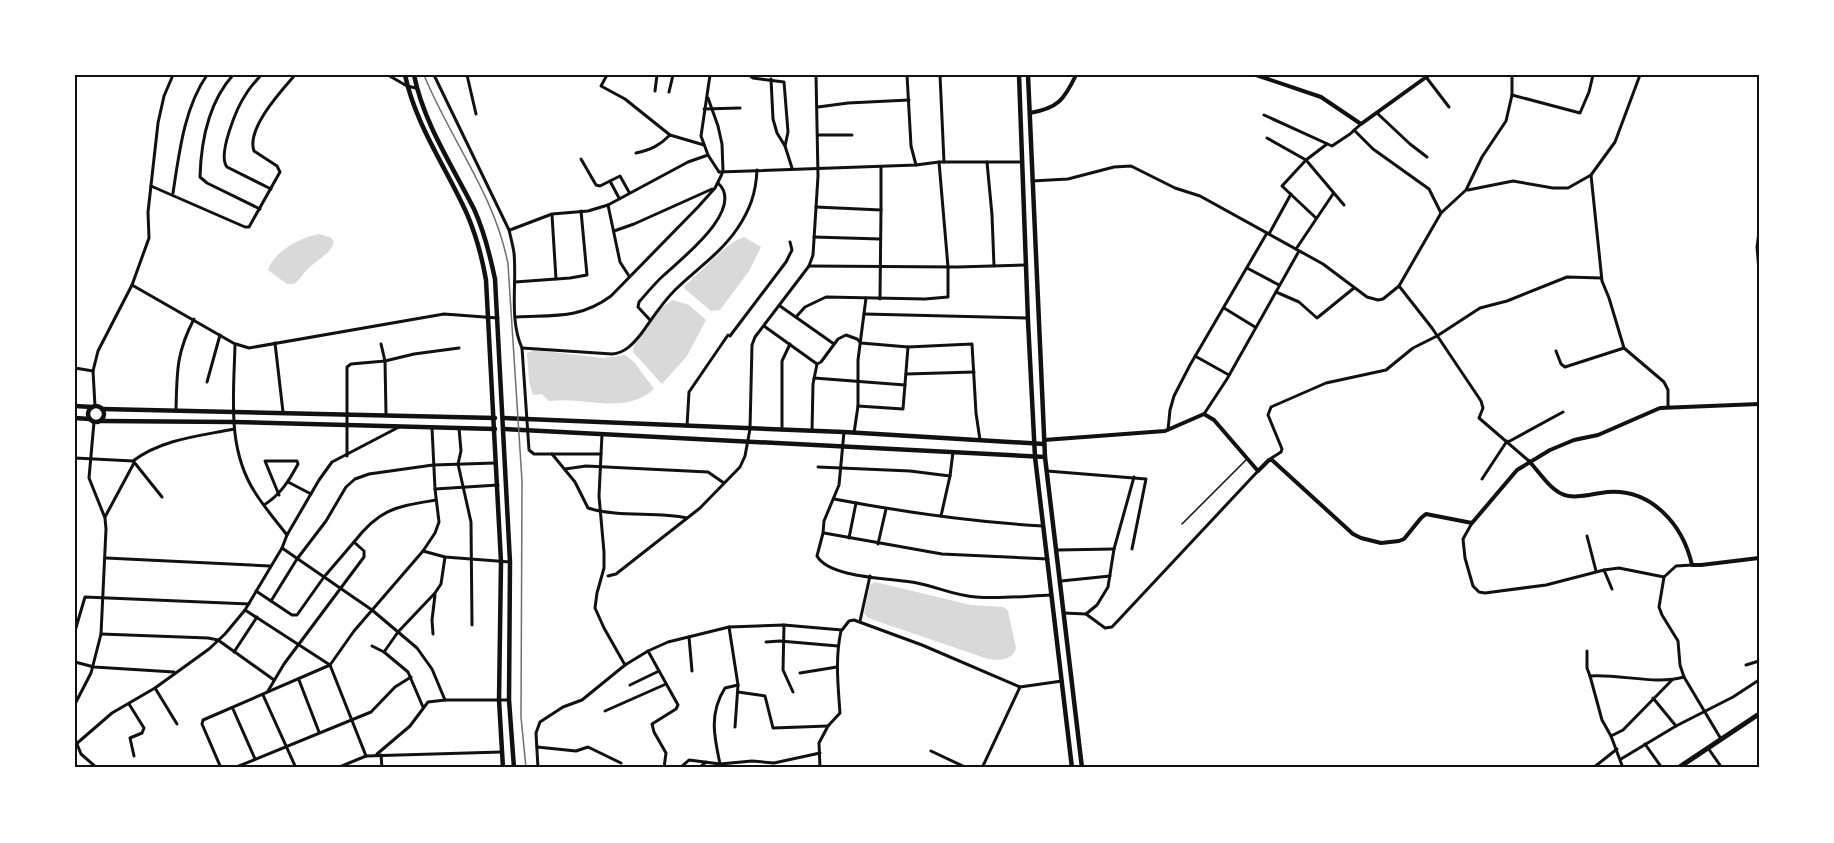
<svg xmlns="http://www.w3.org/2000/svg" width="1834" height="843" font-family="'Source Sans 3',sans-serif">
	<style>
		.water { fill: #d9d9d9 }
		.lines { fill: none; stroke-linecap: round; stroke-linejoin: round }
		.service { stroke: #111; stroke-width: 1.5 }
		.minor { stroke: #111; stroke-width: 3 }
		.tertiary { stroke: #111; stroke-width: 4 }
		.secondary { stroke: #111; stroke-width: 4.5 }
		.primary { stroke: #111; stroke-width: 4.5 }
		.trunk { stroke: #111; stroke-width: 5 }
		.rail { stroke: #707070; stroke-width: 1.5 }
		.neatline { fill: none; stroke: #111; stroke-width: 2 }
	</style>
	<rect width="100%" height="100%" fill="#fff"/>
	<g class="water">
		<path d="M 319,234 L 330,237 L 334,242 C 329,256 320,257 311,266 C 304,271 301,279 294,284 L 287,284 L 268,270 C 274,251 300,238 319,234 Z"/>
		<path d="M 744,237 L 761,247 L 749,271 L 720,310 L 711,311 L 685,289 L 684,286 C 702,273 724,243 744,237 Z"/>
		<polygon points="673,300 689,305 706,320 687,356 662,384 633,352 634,346 658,310"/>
		<path d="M 535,350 L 603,358 L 625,355 L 634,362 L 654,389 C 624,416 585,396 549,401 L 542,394 L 533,395 L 529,381 L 527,353 Z"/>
		<path d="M 875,582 L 971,605 L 1004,607 L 1008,611 L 1016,648 C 1013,660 999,661 988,659 L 868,618 L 864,613 L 870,585 Z"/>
	</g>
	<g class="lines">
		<polyline class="service" points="1182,524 1247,459"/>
		<g class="minor">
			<path d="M 233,75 C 208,103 201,141 200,177 L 207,183 L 260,209"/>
			<path d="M 261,75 C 256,81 250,87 246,94 C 237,107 217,155 227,167 L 271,189"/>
			<polyline points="388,75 407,86 416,88"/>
			<path d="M 434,75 L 509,230 C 511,238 513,246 514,253 C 517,284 509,319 522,348 L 529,450 L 534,454 L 601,454"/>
			<polyline points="467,75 476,114"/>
			<polyline points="607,75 601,86 625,99 670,135 704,145"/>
			<polyline points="710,75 701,136 708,155 719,172"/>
			<polyline points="749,75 753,78 784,82 788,132 785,146"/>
			<polyline points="907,75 911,146 916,165"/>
			<polyline points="940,75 944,162"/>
			<polyline points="1426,77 1449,107"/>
			<polyline points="771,79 773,119 777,133 785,146 792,168"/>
			<polyline points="655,91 657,75"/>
			<polyline points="669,92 673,75"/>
			<polyline points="1512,95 1580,113 1589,92 1593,75"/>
			<polyline points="818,107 848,103 909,100"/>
			<polyline points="704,109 740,108"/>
			<polyline points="1377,113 1410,144 1427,157"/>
			<polyline points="1264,115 1332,146 1350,134 1361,124"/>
			<polyline points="1354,130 1373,149 1429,189 1441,213"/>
			<polyline points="818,135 852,135"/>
			<polyline points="1267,138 1306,160 1344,205"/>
			<path d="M 636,153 C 651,150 660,145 670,135"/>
			<polyline points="581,159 596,185 600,186 620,176 629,192"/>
			<polyline points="987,162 992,215 994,266"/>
			<polyline points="881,167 881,210"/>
			<polyline points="719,172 916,165 939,162 1022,162"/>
			<polyline points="1591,175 1602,281 1609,298 1624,348 1664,382 1668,390 1668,407"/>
			<polyline points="610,181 619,198"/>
			<polyline points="1032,181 1068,179 1114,167 1131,166 1175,188 1200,196 1323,264 1367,297 1378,300 1383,299 1399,286 1441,213 1466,190 1482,157 1506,121 1512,95 1512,75"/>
			<path d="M 151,186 L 245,227 L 249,227 L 280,172 L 277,166 L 254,151 C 246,129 281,91 295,75"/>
			<polyline points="1468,190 1513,181 1553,188 1568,188 1591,175 1615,142 1640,75"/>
			<path d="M 173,193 C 179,154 184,108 207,75"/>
			<polyline points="608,205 620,262 629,276"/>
			<polyline points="816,207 881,210 880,299"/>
			<polyline points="552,215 556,279"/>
			<polyline points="1316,218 1282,186 1306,160 1327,144"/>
			<polyline points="510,230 552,214 588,211 608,205 688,162 708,155"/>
			<polyline points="614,231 634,224 712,189"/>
			<polyline points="1759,232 1757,247 1759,271"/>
			<polyline points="1269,234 1291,194"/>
			<polyline points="814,237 880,239"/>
			<polyline points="1296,249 1333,194"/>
			<polyline points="809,266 957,267 1026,265"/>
			<polyline points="1247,268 1279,285"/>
			<polyline points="515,282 570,278 587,275 581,211"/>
			<path d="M 132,285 L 235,344 C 234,395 226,449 256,494 C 265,508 276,521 287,535"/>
			<polyline points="1399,286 1432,328 1481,401 1483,408 1479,418 1529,461"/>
			<polyline points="1276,292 1299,302 1317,318 1354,288"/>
			<polyline points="780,306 834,344"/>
			<polyline points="1224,308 1255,327"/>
			<polyline points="864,314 1028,318"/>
			<path d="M 517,317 C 554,315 580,319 611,296 L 698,207 L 715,188 L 721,176 L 723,171 L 722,144 L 718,126 L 708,98"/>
			<polyline points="796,317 805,307 826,297 925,299 948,297 948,267 939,162"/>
			<path d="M 650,320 L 638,307 L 639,302 C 647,293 655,283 664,275 C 681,259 746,209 718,183"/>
			<polyline points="764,326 817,364"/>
			<polyline points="730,336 786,262 792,250 790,242"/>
			<polyline points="275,343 283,412"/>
			<polyline points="236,344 249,348 444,314 498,318"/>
			<polyline points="381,344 385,361 386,414"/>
			<path d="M 522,348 L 612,354 C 625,353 633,344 641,334 C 652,319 661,304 675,290 C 695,270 720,254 737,229 C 750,210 756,193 757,170"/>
			<polyline points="1556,351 1561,364 1565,367 1624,348"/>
			<polyline points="1195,356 1229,375"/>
			<polyline points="75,368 93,371"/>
			<polyline points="906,374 974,372"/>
			<polyline points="814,378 905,385"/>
			<polyline points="207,382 220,335"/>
			<polyline points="95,406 93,371 98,351 132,285 149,238 148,212 158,123 164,96 173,75"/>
			<polyline points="858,406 903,409 908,347"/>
			<path d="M 176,410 C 177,373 176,353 194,319"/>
			<polyline points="1204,414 1227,379 1299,251"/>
			<polyline points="687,426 689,392 728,335"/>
			<polyline points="459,428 461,451 458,464 471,522 472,625"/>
			<polyline points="782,430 782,361 790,344"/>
			<polyline points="1168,430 1170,410 1174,396 1190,365 1267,233"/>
			<polyline points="812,431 813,384 817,364 821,362 838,339 846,335 857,339 861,343 908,347 972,344 976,413 980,440"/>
			<path d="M 844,432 L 839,485 L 824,521 L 823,533 L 817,556 C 830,579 893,578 917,583 C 937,587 956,596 976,597 C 1001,599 1026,596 1051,595"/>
			<polyline points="854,433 858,406 858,360 866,298"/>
			<polyline points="602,434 599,496 604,552 604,568 597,593 595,608 604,628 625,665"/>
			<polyline points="1508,442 1563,412"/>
			<path d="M 552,454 L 575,482 L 588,508 C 620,518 655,511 687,518"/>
			<polyline points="347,456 347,367 351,364 385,361 414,354 459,348"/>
			<path d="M 75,458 L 133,461 C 162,439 200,436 234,429"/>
			<polyline points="1270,459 1281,452 1282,449 1268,415 1271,407 1326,383 1386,370 1413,348 1437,336 1480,308 1507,301 1567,277 1601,278"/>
			<polyline points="134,462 162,497"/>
			<polyline points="818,467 910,471 950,476 941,516"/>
			<polyline points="565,469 586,466 708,472 724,483"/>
			<polyline points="1047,471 1146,479 1132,549"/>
			<polyline points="950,476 953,452"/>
			<polyline points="1482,479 1507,441"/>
			<polyline points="288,482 311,494"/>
			<polyline points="435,489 498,485"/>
			<path d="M 834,499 C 903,512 972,522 1043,526"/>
			<path d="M 264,505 C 280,495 289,481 298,464 L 297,461 L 265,461 L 279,495"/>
			<polyline points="105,517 134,463"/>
			<polyline points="1472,523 1463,539 1465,558 1473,586 1479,592 1485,593 1546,585 1604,570 1619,568 1664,577"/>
			<polyline points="824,533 942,554 1048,559"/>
			<polyline points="1587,536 1596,571"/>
			<polyline points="849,538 856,503"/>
			<polyline points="878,544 886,509"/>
			<polyline points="282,548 372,610 417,648 432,669 445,700"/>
			<polyline points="1057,550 1114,549"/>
			<polyline points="423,551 435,533 439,522 435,489 432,428"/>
			<polyline points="106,558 270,566"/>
			<polyline points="1692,565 1676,566 1664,577 1659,607 1662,615 1678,641 1680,665 1684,677 1721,739"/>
			<polyline points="1604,570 1612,589"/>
			<polyline points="608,576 616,574 700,508 740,467 745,456 750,429 752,345 755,337 809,266 813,255 818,176 816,75"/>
			<polyline points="1061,581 1110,576"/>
			<polyline points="256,591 292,615 297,615 324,577 354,542"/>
			<polyline points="271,601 297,559 326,521 346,487 355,479 369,474 433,465 495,463"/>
			<polyline points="245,610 330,665 366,756"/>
			<polyline points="1064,613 1086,614 1097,605 1108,587 1114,549 1134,477"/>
			<polyline points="1086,614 1105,628 1112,627 1258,471"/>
			<polyline points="860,621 870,576"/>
			<polyline points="784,625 783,670 793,692"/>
			<polyline points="729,627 738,685 735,727"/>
			<polyline points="75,631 85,597 249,604"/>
			<polyline points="101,634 208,638 218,640 274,680"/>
			<polyline points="433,634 432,620 435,595"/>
			<polyline points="689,637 692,671"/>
			<polyline points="766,642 780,641 838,646"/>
			<polyline points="372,646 384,652"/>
			<polyline points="648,651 678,705 676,709 652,724 654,732 666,753 664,768"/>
			<polyline points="1587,651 1587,668 1590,676"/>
			<polyline points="234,652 257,617"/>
			<polyline points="75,662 94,667 174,672"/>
			<polyline points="1746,665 1759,661"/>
			<polyline points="800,673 837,667"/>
			<polyline points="299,680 319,732"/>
			<polyline points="630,685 659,671"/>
			<polyline points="155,688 177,724"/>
			<path d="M 268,691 L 284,664 L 364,557 L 364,551 L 354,542 C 380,508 396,507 436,500"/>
			<polyline points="738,692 765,696 773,728 828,726"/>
			<polyline points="263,695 296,768"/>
			<polyline points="1653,698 1676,726"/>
			<polyline points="75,704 91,673 101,634 106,529 105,518 89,478 94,422"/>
			<polyline points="129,704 144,728 142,733 130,738 134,756"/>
			<polyline points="423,707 408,672 384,652 398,632 435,593 441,584 445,557"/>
			<polyline points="233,709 255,759"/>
			<polyline points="605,711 666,684"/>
			<polyline points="1611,736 1623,730 1672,680"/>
			<polyline points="77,744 81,754 97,768"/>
			<polyline points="1645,744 1662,768"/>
			<polyline points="75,745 112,713 155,688 209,649 225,634 245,610 282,548 287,535 319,480 332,462 399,427"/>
			<polyline points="537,747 576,751 588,747 621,763"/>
			<polyline points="1708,748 1722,768"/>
			<polyline points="931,751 967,768"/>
			<polyline points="377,754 410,726 428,702 445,700 509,700"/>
			<polyline points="381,755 382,768"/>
			<polyline points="1621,759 1676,726 1733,697 1759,680"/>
			<path d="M 720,764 C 714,736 709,713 725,688 L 738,685"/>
			<polyline points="221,768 202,724 203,720 330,665 354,631 423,551 445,557 510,562"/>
			<polyline points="234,768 371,712 395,687 411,677"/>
			<polyline points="337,768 366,756 501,752"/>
			<polyline points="538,768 536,733 540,722 563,707 582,700 625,665 648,651 668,642 729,627 784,625 842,630 849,621 854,620 922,645 1020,687 1062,681"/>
			<polyline points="680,768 689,760 720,764 752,761 774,763 820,753"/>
			<polyline points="699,768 706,762"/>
			<path d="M 820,768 L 819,743 L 828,726 L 840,713 C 838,685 835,658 841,631"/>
			<polyline points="982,768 1020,687"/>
			<polyline points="1593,768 1617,749"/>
			<path d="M 1623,768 L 1611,736 L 1602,720 L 1590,676 C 1621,674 1656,685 1684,677"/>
		</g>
		<g class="tertiary">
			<polyline points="1256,75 1321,97 1361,124 1429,75"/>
			<path d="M 1030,113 C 1058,108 1064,100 1076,75"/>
			<polyline points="1044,440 1165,431 1204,414 1214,420 1258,471 1269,460 1272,460 1353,534 1361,538 1381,543 1399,541 1404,539 1421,518 1426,514 1472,523 1517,470 1550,450 1574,440 1598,435 1660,408 1759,404"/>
			<path d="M 1529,461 C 1539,472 1549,488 1562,494 C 1575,500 1594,493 1608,492 C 1652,489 1683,525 1692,565 L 1701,565 L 1759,558"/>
		</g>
		<g class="secondary">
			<polyline points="75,406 92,407"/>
			<circle cx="96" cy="414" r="8"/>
			<polyline points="102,409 495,418"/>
			<polyline points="75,418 90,419"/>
			<polyline points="503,418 844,432 1044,444"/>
			<polyline points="101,421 234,422 495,429"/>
			<polyline points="504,429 1045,457"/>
		</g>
		<g class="primary">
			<path d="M 405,75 C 416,126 446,167 467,214 C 476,235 482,257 486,280 L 501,562 L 499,700 L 503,768"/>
			<path d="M 414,75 C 424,124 452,165 474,209 C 484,231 490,255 495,279 L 510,562 L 509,700 L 514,768"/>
			<polyline points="1019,75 1028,321 1035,457 1072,768"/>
			<polyline points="1028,75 1045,457 1082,768"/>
		</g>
		<polyline class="trunk" points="1678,768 1759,714"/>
		<path class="rail" d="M 424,75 C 450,139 495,195 508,264 L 522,481 L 521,717 L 526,768"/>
	</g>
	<rect width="1834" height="843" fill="none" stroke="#ffffff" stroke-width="153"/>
	<rect x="76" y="76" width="1682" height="690" class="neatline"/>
</svg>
